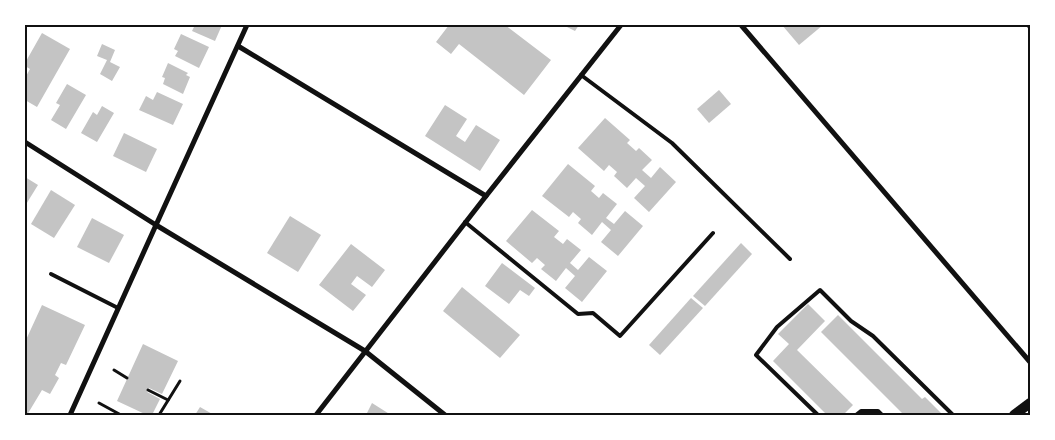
<svg xmlns="http://www.w3.org/2000/svg" width="1055" height="440" font-family="Signika,sans-serif">
	<style>
		.building { fill: #c4c4c4 }
		.lines { fill: none; stroke-linecap: round; stroke-linejoin: round }
		.path { stroke: #111; stroke-width: 3 }
		.service { stroke: #111; stroke-width: 4 }
		.minor { stroke: #111; stroke-width: 5 }
		.secondary { stroke: #111; stroke-width: 10 }
		.neatline { fill: none; stroke: #111; stroke-width: 2 }
	</style>
	<rect width="100%" height="100%" fill="#fff"/>
	<g class="building">
		<polygon points="195,25 222,25 215,41 192,31"/>
		<polygon points="449,25 505,25 551,60 524,95 459,44 451,54 436,42"/>
		<polygon points="563,25 579,25 575,31"/>
		<polygon points="782,25 823,25 799,45"/>
		<polygon points="42,33 70,49 37,107 25,100 25,78 30,69 25,66 25,63"/>
		<polygon points="181,34 209,47 199,68 175,56 178,51 174,49"/>
		<polygon points="102,44 115,50 110,62 120,67 112,81 100,74 107,60 97,56"/>
		<polygon points="168,63 188,73 186,75 190,77 183,94 163,84 165,78 162,77"/>
		<polygon points="67,84 86,95 66,129 51,120 60,105 56,103"/>
		<polygon points="719,90 731,104 709,123 697,109"/>
		<polygon points="157,92 183,104 173,125 139,110 146,96 153,100"/>
		<polygon points="445,105 467,119 456,136 465,142 476,125 500,140 480,171 425,136"/>
		<polygon points="102,106 114,113 97,142 81,133 93,112 97,115"/>
		<polygon points="605,118 630,140 627,143 636,151 639,148 652,160 642,170 651,178 660,167 676,182 649,212 634,198 645,186 636,178 627,188 614,176 617,172 609,165 604,171 578,148"/>
		<polygon points="124,133 157,149 146,172 113,156"/>
		<polygon points="568,164 595,186 591,191 599,198 603,193 617,204 606,218 614,224 625,211 643,226 618,256 601,242 611,230 602,222 592,235 578,223 581,219 573,212 569,217 542,196"/>
		<polygon points="25,177 38,185 25,206"/>
		<polygon points="51,190 75,205 54,238 31,224"/>
		<polygon points="532,210 559,231 554,237 563,244 567,239 581,250 570,263 578,270 589,257 607,271 582,302 565,288 575,276 566,268 556,281 541,269 545,265 537,258 532,263 506,241"/>
		<polygon points="290,216 321,235 298,272 267,253"/>
		<polygon points="92,218 124,235 109,263 77,247"/>
		<polygon points="741,243 752,254 705,306 693,296"/>
		<polygon points="351,244 385,270 372,287 357,276 351,284 366,295 353,311 319,285"/>
		<polygon points="502,263 535,288 529,296 520,290 509,304 485,286"/>
		<polygon points="462,287 520,335 500,358 443,311"/>
		<polygon points="691,298 703,308 660,355 649,345"/>
		<polygon points="808,304 825,321 797,350 853,405 843,415 827,415 773,361 789,344 778,334"/>
		<polygon points="42,305 85,325 66,365 61,363 55,375 59,378 50,394 42,390 27,415 25,415 25,342"/>
		<polygon points="838,315 922,399 925,397 943,415 904,415 821,332"/>
		<polygon points="143,344 178,361 162,394 149,388 147,392 160,399 152,415 147,415 117,401"/>
		<polygon points="372,403 391,415 366,415"/>
		<polygon points="200,407 214,415 195,415"/>
	</g>
	<g class="lines">
		<g class="path">
			<polyline points="114,370 127,378"/>
			<polyline points="148,390 168,400"/>
			<polyline points="99,403 121,415"/>
			<polyline points="159,415 180,381"/>
		</g>
		<g class="service">
			<polyline points="581,75 672,143 790,259"/>
			<polyline points="465,222 578,314 593,313 620,336 713,233"/>
			<polyline points="51,274 118,308"/>
			<polyline points="818,415 756,355 777,327 820,290 851,321 873,336 953,415"/>
			<polyline points="856,415 861,411 878,411 882,415"/>
		</g>
		<g class="minor">
			<polyline points="741,25 1030,362"/>
			<polyline points="1029,25 1030,27"/>
			<polyline points="238,46 486,196"/>
			<polyline points="25,142 156,225 365,351 445,415"/>
			<polyline points="70,415 156,225 247,25"/>
			<polyline points="316,415 486,196 621,25"/>
		</g>
		<polyline class="secondary" points="1014,415 1030,403"/>
	</g>
	<rect width="1055" height="440" fill="none" stroke="#ffffff" stroke-width="52"/>
	<rect x="26" y="26" width="1003" height="388" class="neatline"/>
</svg>
